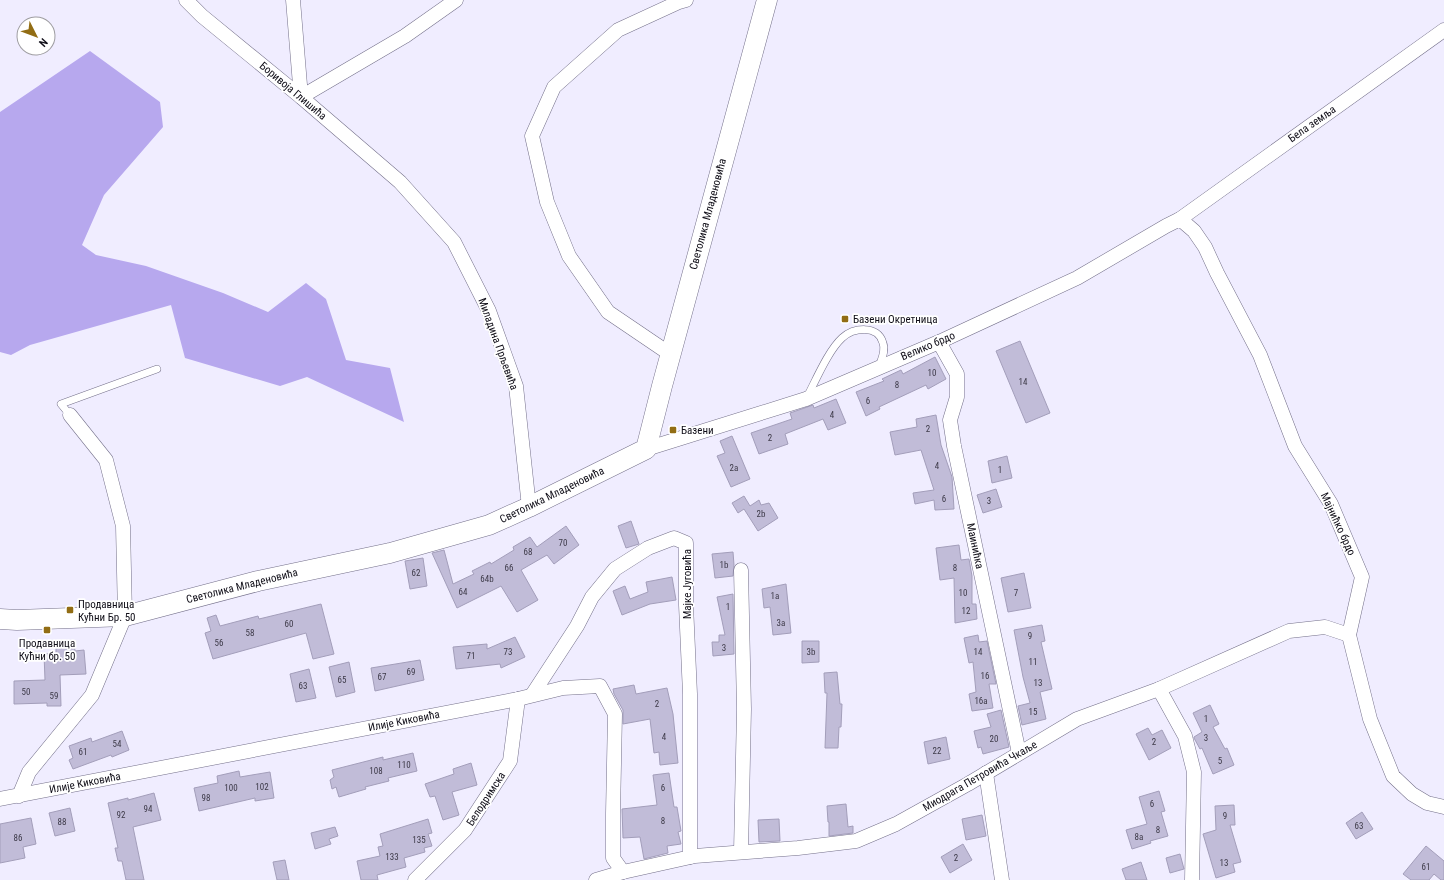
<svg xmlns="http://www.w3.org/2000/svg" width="1444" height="880" font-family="'Roboto Condensed',sans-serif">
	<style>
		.forest { fill: #b7a8ee }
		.building { fill: #c1bcd8; stroke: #a39eba }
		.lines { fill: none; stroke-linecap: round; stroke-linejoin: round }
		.lane-casing { stroke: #74708a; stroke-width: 8 }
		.street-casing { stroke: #74708a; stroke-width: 15 }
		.secondary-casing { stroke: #74708a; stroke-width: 21 }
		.lane { stroke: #fff; stroke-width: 7 }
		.street { stroke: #fff; stroke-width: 14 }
		.secondary { stroke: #fff; stroke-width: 20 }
		.poi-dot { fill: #926d14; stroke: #fff; stroke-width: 1.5 }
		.labels { text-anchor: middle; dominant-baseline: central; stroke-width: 3.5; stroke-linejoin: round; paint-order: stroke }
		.number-label { font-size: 9px; fill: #3c3947 }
		.street-label { font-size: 11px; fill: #0f0d17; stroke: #fff }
		.poi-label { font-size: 11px; fill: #0f0d17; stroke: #fff; text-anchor: start }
	</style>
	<rect width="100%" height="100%" fill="#f0edff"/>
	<polygon class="forest" points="90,51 160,102 163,127 104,195 82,245 96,255 146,266 223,293 268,312 306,283 326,299 346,360 390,368 404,422 307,377 280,386 185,358 171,305 30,345 11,355 0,352 0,112"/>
	<g class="building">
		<polygon points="1020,341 1050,413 1026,423 996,351"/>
		<polygon points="935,357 946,379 928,389 926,385 879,407 880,409 866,416 856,392 884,381 882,379 901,370 903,374"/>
		<polygon points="836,399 846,423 828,430 823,419 785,434 788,444 759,454 751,433 792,419 790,413 813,405 814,408"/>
		<polygon points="936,415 941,445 952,477 954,509 935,510 934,500 915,504 913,493 934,490 921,450 895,455 890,432 917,427 916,419"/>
		<polygon points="732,436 750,479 731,487 717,456 725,453 720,441"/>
		<polygon points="1007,456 1012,478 992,483 988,461"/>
		<polygon points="996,489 1002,507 983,513 977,495"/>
		<polygon points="744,496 750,506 759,500 761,505 769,503 778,518 758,531 744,509 738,513 732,503"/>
		<polygon points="631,521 639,544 626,548 618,526"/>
		<polygon points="566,526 579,545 554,564 547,555 521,570 538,600 517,612 501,586 457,608 432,553 444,550 453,584 474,574 472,571 490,562 491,564 514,550 513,547 530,537 537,547"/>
		<polygon points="959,545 961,560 969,559 972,576 972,604 976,604 977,619 955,623 954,578 940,580 936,548"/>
		<polygon points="733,552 734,565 733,576 715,578 712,554"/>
		<polygon points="423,558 427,586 410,589 405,561"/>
		<polygon points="1024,573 1031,608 1008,612 1001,578"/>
		<polygon points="672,577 676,600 650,604 622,615 613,591 625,586 630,599 648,592 646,582"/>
		<polygon points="786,584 791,633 773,635 770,607 764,608 762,589"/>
		<polygon points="733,594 734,654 713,656 712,642 719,642 719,635 725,635 717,597"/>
		<polygon points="321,604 334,654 313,659 306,633 213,659 205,633 211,631 207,618 216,615 220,626 258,616 259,619"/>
		<polygon points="1042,625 1045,641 1041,642 1052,689 1040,692 1046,719 1022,725 1018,706 1030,703 1023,677 1014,630"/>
		<polygon points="978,635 979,642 987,641 996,684 989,684 993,708 972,711 969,694 976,692 973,662 969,663 964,638"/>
		<polygon points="515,637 525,657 501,668 500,664 456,669 453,647 487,644 487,649"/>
		<polygon points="802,641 819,641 819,662 802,663"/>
		<polygon points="74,643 75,651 84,650 86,674 60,675 61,706 47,706 47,703 14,704 14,681 45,680 44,654 56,653 56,644"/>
		<polygon points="420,660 424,680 375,691 371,668"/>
		<polygon points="349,662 355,692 336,697 329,667"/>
		<polygon points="309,669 316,698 296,702 290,674"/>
		<polygon points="837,672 840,704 842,704 841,727 839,727 838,748 825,748 827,693 825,693 824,673"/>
		<polygon points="634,685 636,694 667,688 673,714 678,763 660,765 659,752 654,753 650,719 623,724 623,710 614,694 613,689"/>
		<polygon points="1210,705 1219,724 1213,727 1225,749 1227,748 1234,765 1213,774 1202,748 1200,749 1194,738 1194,737 1202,732 1193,713"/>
		<polygon points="1001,710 1009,747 983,754 981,747 978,748 974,731 991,727 987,714"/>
		<polygon points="1148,728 1152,735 1162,730 1171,748 1149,760 1136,734"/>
		<polygon points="122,731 129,750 112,757 111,755 73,769 69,760 73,758 69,746 91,738 92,742"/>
		<polygon points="946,737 950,759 928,764 924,742"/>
		<polygon points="413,753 417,771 388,778 389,781 365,787 366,789 339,797 336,787 332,789 330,780 334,777 332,770 383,757 383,760"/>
		<polygon points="471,763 477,785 452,792 459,815 443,820 435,796 430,797 425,784 454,774 453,769"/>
		<polygon points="239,771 240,777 270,772 274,798 255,801 255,798 199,811 194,788 218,783 217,776"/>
		<polygon points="669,773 674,807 677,807 681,831 678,832 681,844 667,846 668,853 644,859 640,837 623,838 622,809 657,805 653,775"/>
		<polygon points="1159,791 1165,811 1161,812 1168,836 1150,841 1151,843 1132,849 1126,830 1147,824 1139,797"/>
		<polygon points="154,793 161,820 133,827 144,880 126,880 122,861 118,861 115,848 118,848 108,803 128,798 128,800"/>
		<polygon points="846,804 848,827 853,826 853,833 829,836 829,822 828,822 827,806"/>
		<polygon points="1234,805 1235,825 1230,825 1241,862 1233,864 1235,872 1216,878 1203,834 1216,830 1215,806"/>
		<polygon points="70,808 75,831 55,836 49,813"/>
		<polygon points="1362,812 1373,829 1356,839 1346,823"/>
		<polygon points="982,815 986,836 966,840 962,819"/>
		<polygon points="31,818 36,844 23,847 25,858 0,863 0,824"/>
		<polygon points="428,819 432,833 428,834 432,846 424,848 425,852 404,858 406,867 377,875 378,880 361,880 357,861 380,856 378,847 383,846 380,834"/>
		<polygon points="779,819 780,841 759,842 758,820"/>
		<polygon points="335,827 338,836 329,839 331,844 315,849 311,833"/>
		<polygon points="963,844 972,860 950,873 941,857"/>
		<polygon points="1426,846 1444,861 1444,880 1441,880 1434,874 1429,880 1411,880 1403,874"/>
		<polygon points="1180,854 1184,869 1170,873 1166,858"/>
		<polygon points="285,860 289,880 277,880 273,862"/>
		<polygon points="1141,862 1147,880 1126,880 1122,869"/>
	</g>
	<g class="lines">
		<g class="lane-casing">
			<g id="lane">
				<path d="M 807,397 C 816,380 828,351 842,338 C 853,328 878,324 883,343 C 886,351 881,360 879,367"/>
				<polyline points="70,415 61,404 157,369"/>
			</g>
		</g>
		<g class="street-casing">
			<g id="street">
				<polyline points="186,0 202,16 301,97 400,182 454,242 489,311 516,386 529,507"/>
				<polyline points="293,0 301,97 405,36 456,0"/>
				<polyline points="1180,219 1444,30"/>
				<polyline points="939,342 957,374 957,397 950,420 954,446 1019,753"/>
				<polyline points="670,354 608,312 569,256 547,202 532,136 554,87 618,30 679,2 686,0"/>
				<polyline points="646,449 806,399 939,342 1077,278 1166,226 1180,219 1194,231 1205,247 1217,273 1260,355 1295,446 1331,504 1362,577 1349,635 1370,719 1393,776 1412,794 1427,803 1444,807"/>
				<polyline points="741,570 744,709 741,852"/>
				<polyline points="1159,689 1185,736 1194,772 1192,880"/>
				<polyline points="532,695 577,626 592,597 615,569 648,548 674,538 686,543 686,605 690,694 690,857"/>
				<polyline points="986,773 1002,880"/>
				<polyline points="19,796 29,772 92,695 125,616 123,526 106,460 70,415"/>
				<polyline points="0,799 518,699 563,688 600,686 615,714 613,814 613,858 623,872"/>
				<polyline points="415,880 465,830 510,761 518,699"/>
				<polyline points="596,880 623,872 695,856 798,848 856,841 896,824 968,784 1077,719 1159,689 1289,631 1325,627 1349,635"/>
			</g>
		</g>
		<g class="secondary-casing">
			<polyline id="secondary" points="0,619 17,620 125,616 258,581 390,553 489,525 529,507 646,449 662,386 767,0"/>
		</g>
		<use href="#lane" class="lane"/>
		<use href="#street" class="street"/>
		<use href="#secondary" class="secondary"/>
	</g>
	<g class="poi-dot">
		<rect x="841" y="315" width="8" height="8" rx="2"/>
		<rect x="669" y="426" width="8" height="8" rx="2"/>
		<rect x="66" y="606" width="8" height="8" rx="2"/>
		<rect x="43" y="626" width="8" height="8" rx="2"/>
	</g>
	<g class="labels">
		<g class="number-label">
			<text x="932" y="373">10</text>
			<text x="1023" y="382">14</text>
			<text x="897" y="385">8</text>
			<text x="868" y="401">6</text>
			<text x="832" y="415">4</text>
			<text x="928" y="429">2</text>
			<text x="770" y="438">2</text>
			<text x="937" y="466">4</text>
			<text x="734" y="468">2a</text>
			<text x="1000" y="470">1</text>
			<text x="944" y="499">6</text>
			<text x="989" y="501">3</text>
			<text x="761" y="514">2b</text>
			<text x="563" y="543">70</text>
			<text x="528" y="552">68</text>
			<text x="724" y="565">1b</text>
			<text x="509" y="568">66</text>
			<text x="955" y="568">8</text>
			<text x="416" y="573">62</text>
			<text x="487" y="579">64b</text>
			<text x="463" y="592">64</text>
			<text x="963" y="593">10</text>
			<text x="1016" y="593">7</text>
			<text x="775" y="596">1a</text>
			<text x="728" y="607">1</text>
			<text x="966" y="611">12</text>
			<text x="781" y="623">3a</text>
			<text x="289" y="624">60</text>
			<text x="250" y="633">58</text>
			<text x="1030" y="636">9</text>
			<text x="219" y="643">56</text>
			<text x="724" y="648">3</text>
			<text x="508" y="652">73</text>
			<text x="811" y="652">3b</text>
			<text x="978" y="652">14</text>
			<text x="471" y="656">71</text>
			<text x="1033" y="662">11</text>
			<text x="411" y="672">69</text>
			<text x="985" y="676">16</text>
			<text x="382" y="677">67</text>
			<text x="342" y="680">65</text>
			<text x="1038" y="683">13</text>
			<text x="303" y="686">63</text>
			<text x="26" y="692">50</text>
			<text x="54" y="696">59</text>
			<text x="981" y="701">16a</text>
			<text x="657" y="704">2</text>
			<text x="1033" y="712">15</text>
			<text x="1206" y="719">1</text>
			<text x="664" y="737">4</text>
			<text x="1206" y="738">3</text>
			<text x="994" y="739">20</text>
			<text x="1154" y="742">2</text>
			<text x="117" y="744">54</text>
			<text x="937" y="751">22</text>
			<text x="83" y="752">61</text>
			<text x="1220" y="761">5</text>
			<text x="404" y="765">110</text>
			<text x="376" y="771">108</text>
			<text x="262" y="787">102</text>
			<text x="231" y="788">100</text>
			<text x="663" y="788">6</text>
			<text x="206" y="798">98</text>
			<text x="1152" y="804">6</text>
			<text x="148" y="809">94</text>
			<text x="121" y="815">92</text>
			<text x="1225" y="816">9</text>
			<text x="663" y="821">8</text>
			<text x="62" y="822">88</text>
			<text x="1359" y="826">63</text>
			<text x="1158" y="830">8</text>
			<text x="1139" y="837">8a</text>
			<text x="18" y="838">86</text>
			<text x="419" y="840">135</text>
			<text x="392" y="857">133</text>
			<text x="956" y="858">2</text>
			<text x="1224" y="863">13</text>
			<text x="1426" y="867">61</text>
		</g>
		<g class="street-label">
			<text transform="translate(293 91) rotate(40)">Боривоја Глишића</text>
			<text transform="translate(1312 124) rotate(-35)">Бела земља</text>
			<text transform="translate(708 214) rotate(-75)">Светолика Младеновића</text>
			<text transform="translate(498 344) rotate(70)">Миладина Прљевића</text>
			<text transform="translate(928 346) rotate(-23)">Велико брдо</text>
			<text transform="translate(552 495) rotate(-26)">Светолика Младеновића</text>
			<text transform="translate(1338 524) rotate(65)">Мајнићко брдо</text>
			<text transform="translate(975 546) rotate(78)">Маинићка</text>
			<text transform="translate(687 584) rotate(-90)">Мајке Југовића</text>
			<text transform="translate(242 586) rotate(-14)">Светолика Младеновића</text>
			<text transform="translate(404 721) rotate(-11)">Илије Киковића</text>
			<text transform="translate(980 776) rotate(-30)">Миодрага Петровића Чкаље</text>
			<text transform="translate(85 783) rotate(-11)">Илије Киковића</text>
			<text transform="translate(486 799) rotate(-57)">Белодримска</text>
		</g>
		<g class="poi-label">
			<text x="853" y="319">Базени Окретница</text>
			<text x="681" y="430">Базени</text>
			<text x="78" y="604">Продавница<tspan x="78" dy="13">Кућни Бр. 50</tspan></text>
			<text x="47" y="643" text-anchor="middle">Продавница<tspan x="47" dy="13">Кућни бр. 50</tspan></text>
		</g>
	</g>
	<g transform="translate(36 36) rotate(132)"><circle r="19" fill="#ffffff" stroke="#9f9ea2"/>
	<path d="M0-3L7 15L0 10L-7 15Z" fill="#926d14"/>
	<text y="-6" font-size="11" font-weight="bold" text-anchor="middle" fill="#0f0d17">N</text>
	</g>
</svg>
